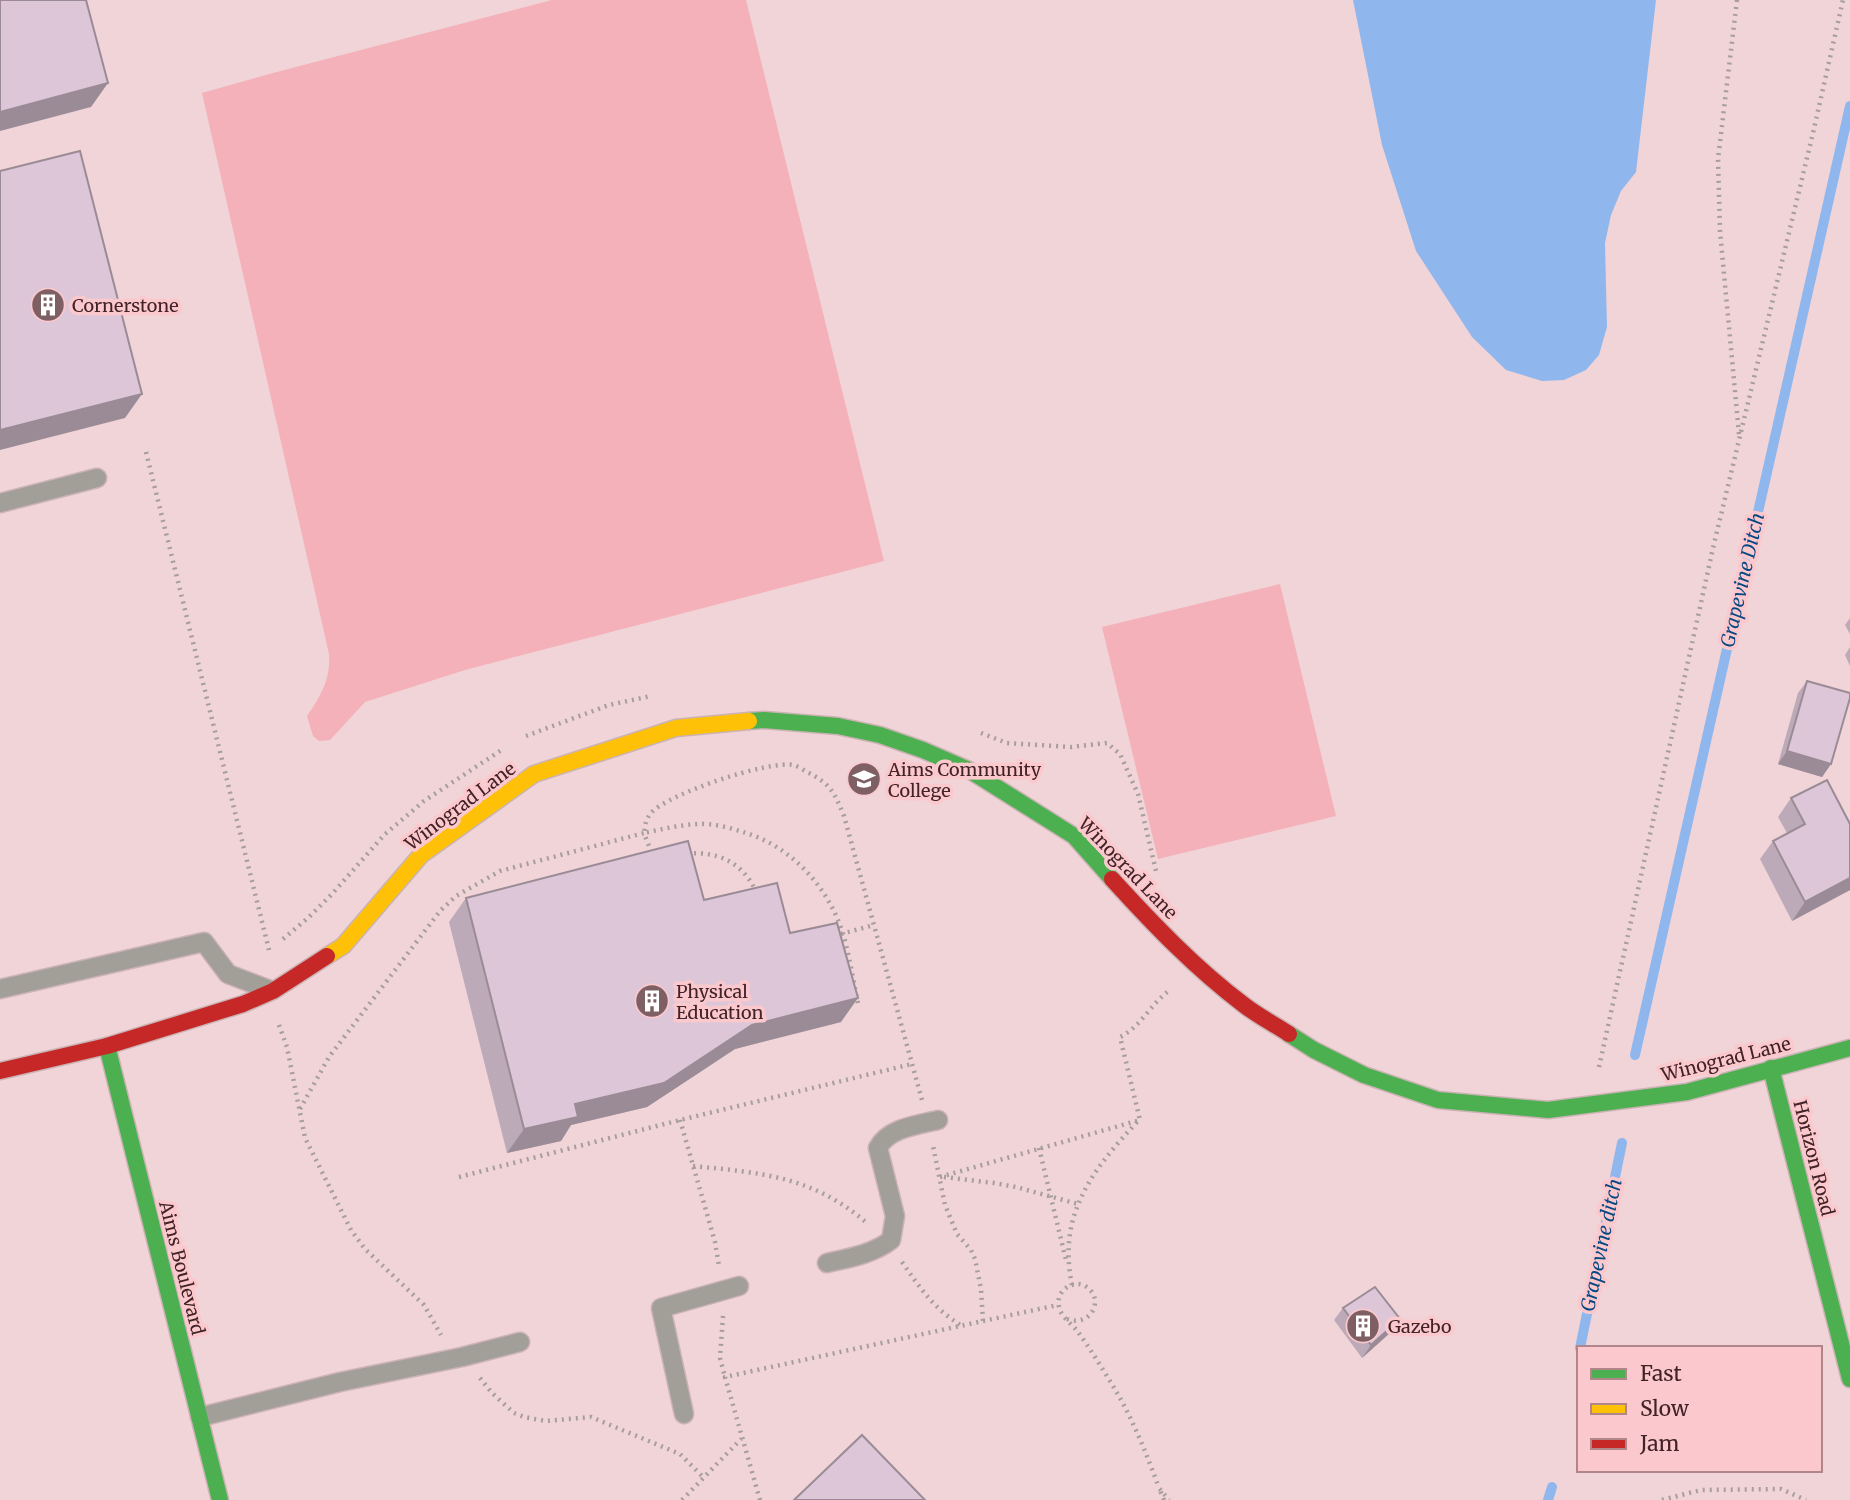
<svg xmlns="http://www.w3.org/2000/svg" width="1850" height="1500" font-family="Merriweather,serif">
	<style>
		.green { fill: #f4b1b9 }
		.water { fill: #90b7ed }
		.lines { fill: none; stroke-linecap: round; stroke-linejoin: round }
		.stream { stroke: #90b7ed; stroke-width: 10 }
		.lane-casing { stroke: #cbb3b5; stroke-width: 21 }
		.fast-casing { stroke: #cbb3b5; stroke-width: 19 }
		.slow-casing { stroke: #cbb3b5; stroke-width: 19 }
		.jam-casing { stroke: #cbb3b5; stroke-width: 19 }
		.path { stroke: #a79e9b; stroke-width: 4.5; stroke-dasharray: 2 5; stroke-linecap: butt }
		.lane { stroke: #a29e98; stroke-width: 18 }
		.fast { stroke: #4caf50; stroke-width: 16 }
		.slow { stroke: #ffc107; stroke-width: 16 }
		.jam { stroke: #c62828; stroke-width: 16 }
		.wall { fill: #bdaab9 }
		.shaded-wall { fill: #9a8b96 }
		.building { fill: #dcc6d7; stroke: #9a8b96; stroke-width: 2 }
		.labels { text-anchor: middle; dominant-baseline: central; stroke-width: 7; stroke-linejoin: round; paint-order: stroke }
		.poi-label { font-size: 18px; fill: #412226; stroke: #fbc9cd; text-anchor: start }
		.street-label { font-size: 18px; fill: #412226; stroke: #fbc9cd }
		.water-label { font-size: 19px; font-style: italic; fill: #064883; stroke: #fbc9cd }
	</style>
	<rect width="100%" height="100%" fill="#f0d4d7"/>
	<g class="green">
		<path d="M 552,0 L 746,0 L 884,561 L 465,670 L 365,702 L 330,740 L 319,741 L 313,736 L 307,716 C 321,696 331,678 329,654 L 202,93 L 273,73 Z"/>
		<polygon points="1280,584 1336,816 1158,859 1102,627"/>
	</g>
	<polygon class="water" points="1353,0 1656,0 1636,172 1621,191 1611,215 1605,243 1607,327 1599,355 1586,370 1564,380 1542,381 1506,370 1472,337 1416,251 1382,145"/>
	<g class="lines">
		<g class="stream">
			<polyline points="1635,1055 1850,106"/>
			<polyline points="1580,1348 1622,1143"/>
			<polyline points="1548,1500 1552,1487"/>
		</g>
		<g class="lane-casing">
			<g id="lane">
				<polyline points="0,503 97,478"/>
				<polyline points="0,989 204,942 228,974 270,990"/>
				<path d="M 827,1263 C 849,1258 873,1254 891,1240 L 895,1216 L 878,1148 C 888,1128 917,1125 938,1120"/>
				<polyline points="684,1414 661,1308 739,1286"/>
				<polyline points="200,1417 340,1382 462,1357 520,1342"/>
			</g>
		</g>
		<g class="fast-casing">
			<g id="fast">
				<polyline points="749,721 764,720 838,726 880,735 923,750 969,770 1074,836 1112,879"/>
				<polyline points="1289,1034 1314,1050 1364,1075 1438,1100 1548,1110 1687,1092 1850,1048"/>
				<polyline points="107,1046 220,1500"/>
				<polyline points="1771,1068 1850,1379"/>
			</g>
		</g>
		<g class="slow-casing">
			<polyline id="slow" points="327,956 343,946 421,855 534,774 676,728 749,721"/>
		</g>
		<g class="jam-casing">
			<g id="jam">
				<path d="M 1112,879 C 1153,924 1195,968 1244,1005 C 1258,1016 1274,1024 1289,1034"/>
				<polyline points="0,1071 107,1046 243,1004 273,991 327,956"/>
			</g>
		</g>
		<g class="path">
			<polyline points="1737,0 1718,159 1720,231 1739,434"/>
			<polyline points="146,452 269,950"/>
			<polyline points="981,733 1007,743 1071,747 1107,743 1120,754 1138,794 1156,871"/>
			<polyline points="526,736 609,705 651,696"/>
			<path d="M 687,854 C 716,850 744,863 756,892"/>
			<polyline points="841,934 874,925"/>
			<polyline points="283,939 309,917 332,894 384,835 424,801 503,749"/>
			<path d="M 858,1003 C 853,981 850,957 843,934 C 829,888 792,847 746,833 C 731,828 713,823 698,824 C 680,825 662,829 644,833 C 645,825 646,819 651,813 C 667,794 769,760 793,765 C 798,766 803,770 807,772 C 831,784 834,792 844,816 L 922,1100"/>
			<polyline points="279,1025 287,1047 305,1138 351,1230 365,1249 424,1305 441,1335"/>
			<polyline points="1599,1067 1713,548 1813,133 1843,0"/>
			<polyline points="300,1109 329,1057 440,911 456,896 500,871 644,833 652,854"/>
			<polyline points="680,1120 715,1242 719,1266"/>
			<polyline points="1039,1148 1066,1260"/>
			<path d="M 693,1166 C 762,1173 813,1176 868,1224"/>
			<polyline points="459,1177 680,1120 912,1064"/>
			<path d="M 940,1177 L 1140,1120 L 1120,1037 C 1141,1027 1151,1003 1170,990"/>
			<polyline points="944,1177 994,1183 1016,1187 1078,1204"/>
			<path d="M 902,1262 C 920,1288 934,1309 962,1326"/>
			<path d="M 1072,1285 C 1057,1214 1093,1169 1139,1120"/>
			<polyline points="723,1316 720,1358 725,1377"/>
			<path d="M 1067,1319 C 1091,1328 1106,1298 1085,1286 C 1072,1279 1055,1292 1059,1307 C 1061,1317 1072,1324 1078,1332 C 1091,1350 1104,1371 1116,1391 C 1134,1422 1147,1455 1159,1488"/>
			<polyline points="983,1321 1058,1305"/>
			<polyline points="480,1378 492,1393 514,1413 524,1417 546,1421 591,1417 680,1454 704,1478"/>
			<polyline points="682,1500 741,1439"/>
			<polyline points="760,1500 725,1377 983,1321 981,1289 975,1259 971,1250 957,1234 945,1205 933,1146"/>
			<polyline points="1164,1500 1159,1488 1169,1500"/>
			<polyline points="1662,1500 1701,1490 1781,1489 1806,1500"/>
		</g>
		<use href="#lane" class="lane"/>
		<use href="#fast" class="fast"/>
		<use href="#slow" class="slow"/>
		<use href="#jam" class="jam"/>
	</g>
	<g class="wall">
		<polygon points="1850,618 1850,634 1845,625"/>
		<polygon points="1850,647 1850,666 1845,655"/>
		<polygon points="1807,681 1831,764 1822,777 1778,764 1798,693"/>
		<polygon points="1791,798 1850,824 1850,890 1792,921 1760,859 1773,841 1787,833 1778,817"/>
		<polygon points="466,898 704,900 790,933 841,1022 735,1049 647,1107 571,1125 561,1141 507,1153 449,922"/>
		<polygon points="1343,1308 1400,1319 1391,1332 1362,1358 1334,1320"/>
	</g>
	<g class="shaded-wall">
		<polygon points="108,83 91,107 0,131 0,112"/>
		<polygon points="142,394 125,418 0,450 0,430"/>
		<polygon points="1787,751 1831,764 1822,777 1778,764"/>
		<polygon points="1850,878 1850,890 1792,921 1805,902"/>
		<polygon points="858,998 841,1022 735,1049 647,1107 571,1125 561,1141 507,1153 524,1129 575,1104 752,1025"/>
		<polygon points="1400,1319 1391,1332 1362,1358 1371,1345"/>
	</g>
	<g class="building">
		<polygon points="0,0 86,0 108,83 0,112"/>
		<polygon points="80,151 142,394 0,430 0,171"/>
		<polygon points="1807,681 1850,693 1850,698 1831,764 1787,751"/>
		<polygon points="1827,780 1850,824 1850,878 1805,902 1773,841 1805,824 1791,798"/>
		<polygon points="688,841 704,900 777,883 790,933 837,923 858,998 752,1025 664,1083 575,1104 578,1117 524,1129 466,898"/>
		<polygon points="1375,1287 1400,1319 1371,1345 1343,1308"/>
		<polygon points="862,1435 925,1500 794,1500"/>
	</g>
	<defs>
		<g id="building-disc" transform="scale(1.75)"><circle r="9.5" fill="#7e6064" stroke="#fbc9cd"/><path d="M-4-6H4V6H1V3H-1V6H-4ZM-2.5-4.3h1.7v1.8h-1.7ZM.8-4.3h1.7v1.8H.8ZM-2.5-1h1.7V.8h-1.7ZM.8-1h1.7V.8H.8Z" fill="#fff"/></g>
		<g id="university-disc" transform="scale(1.75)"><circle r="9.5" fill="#7e6064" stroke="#fbc9cd"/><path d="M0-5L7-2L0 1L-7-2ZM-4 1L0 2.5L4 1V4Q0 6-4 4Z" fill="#fff"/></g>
	</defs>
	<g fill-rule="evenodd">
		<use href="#building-disc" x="48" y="305"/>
		<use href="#university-disc" x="864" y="779"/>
		<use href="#building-disc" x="652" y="1001"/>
		<use href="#building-disc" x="1363" y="1326"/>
	</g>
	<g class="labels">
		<g class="poi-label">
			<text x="72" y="305">Cornerstone</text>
			<text x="888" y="769">Aims Community<tspan x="888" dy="21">College</tspan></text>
			<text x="676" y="991">Physical<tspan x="676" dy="21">Education</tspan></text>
			<text x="1388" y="1326">Gazebo</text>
		</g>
		<g class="street-label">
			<text transform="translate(460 806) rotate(-37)">Winograd Lane</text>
			<text transform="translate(1128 868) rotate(46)">Winograd Lane</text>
			<text transform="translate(1726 1059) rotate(-14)">Winograd Lane</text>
			<text transform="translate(1814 1158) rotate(76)">Horizon Road</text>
			<text transform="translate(182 1268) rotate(76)">Aims Boulevard</text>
		</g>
		<g class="water-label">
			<text transform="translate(1742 580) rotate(-77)">Grapevine Ditch</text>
			<text transform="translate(1601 1245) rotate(-78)">Grapevine ditch</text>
		</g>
	</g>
	<rect x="1577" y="1346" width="245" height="126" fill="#fbc9cd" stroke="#b1868a" stroke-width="2"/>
	<rect x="1591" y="1369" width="35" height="10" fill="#4caf50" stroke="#b1868a" stroke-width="2"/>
	<text x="1640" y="1381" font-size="21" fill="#412226">Fast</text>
	<rect x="1591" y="1404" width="35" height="10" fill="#ffc107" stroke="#b1868a" stroke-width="2"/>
	<text x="1640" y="1416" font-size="21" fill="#412226">Slow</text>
	<rect x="1591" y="1439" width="35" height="10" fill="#c62828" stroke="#b1868a" stroke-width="2"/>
	<text x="1640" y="1451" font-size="21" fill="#412226">Jam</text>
</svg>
